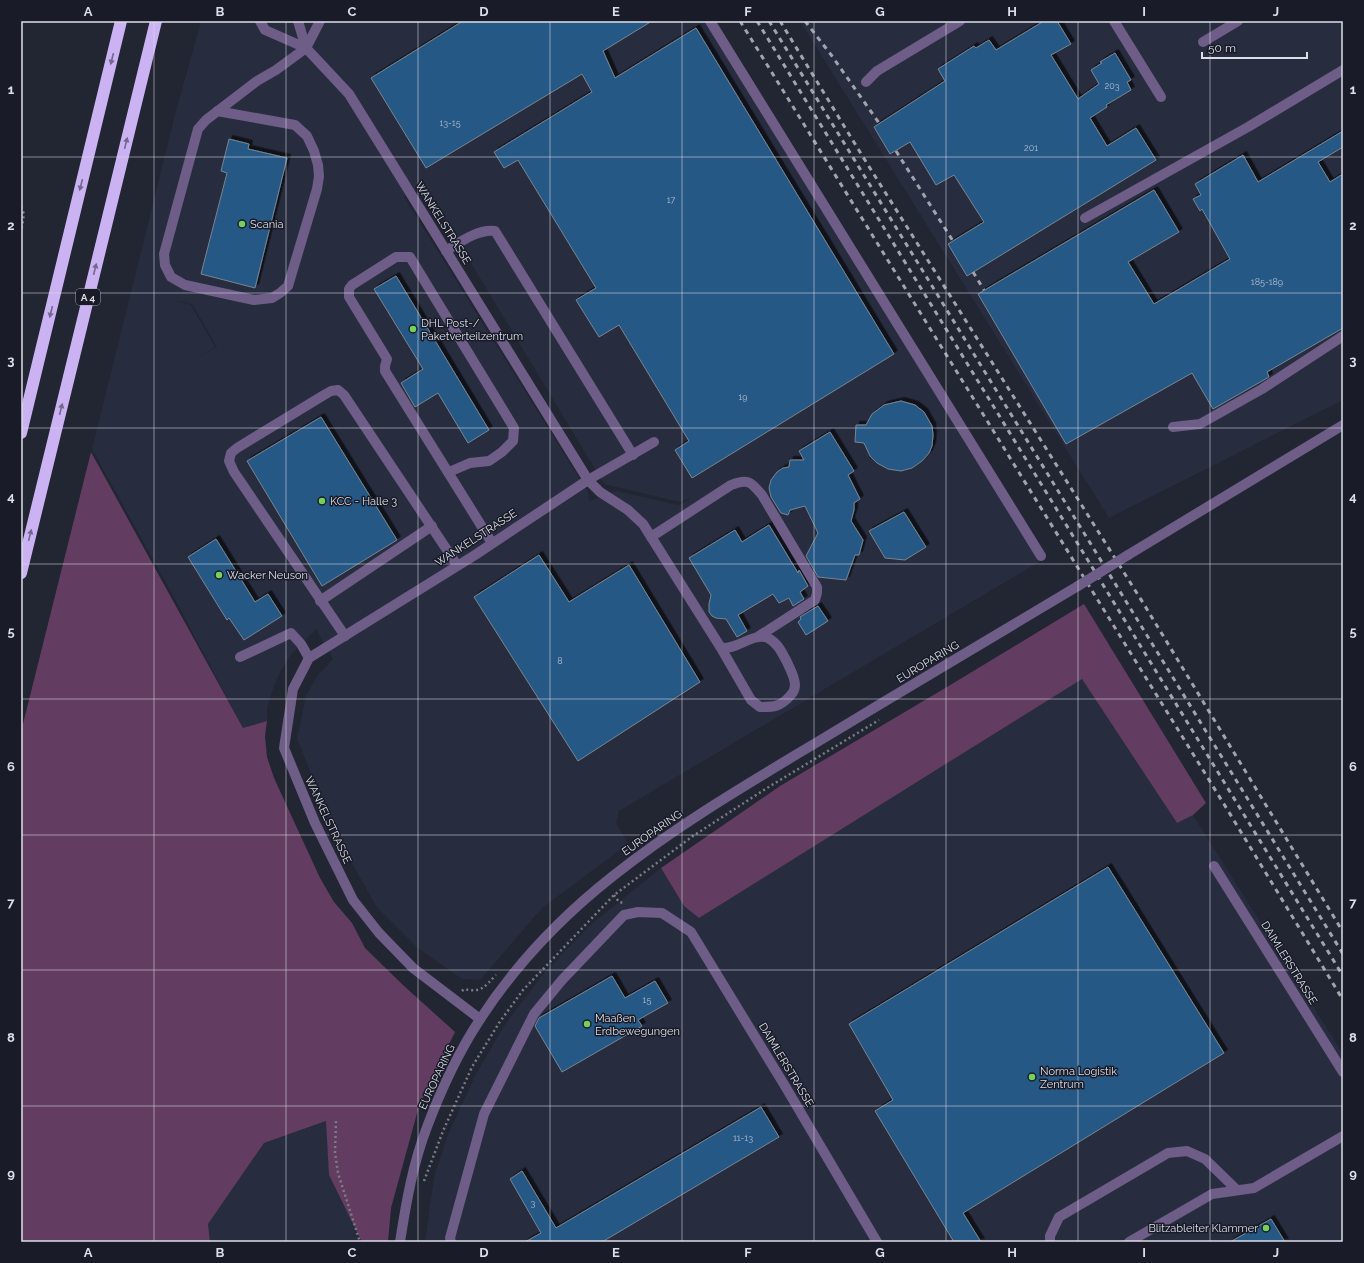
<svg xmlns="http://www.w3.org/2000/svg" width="1364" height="1263" font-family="Raleway,sans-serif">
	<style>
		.built { fill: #282c3f; fill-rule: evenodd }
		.green { fill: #633d61 }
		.building { fill: #255986; stroke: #788591; filter: url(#shadow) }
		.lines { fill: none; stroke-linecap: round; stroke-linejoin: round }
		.path { stroke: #7a7d88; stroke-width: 2.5; stroke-dasharray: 2 3; stroke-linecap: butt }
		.minor { stroke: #6d5d87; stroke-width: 10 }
		.highway { stroke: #cbb2f2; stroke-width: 12 }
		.rail { stroke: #a1a3ad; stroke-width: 3; stroke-dasharray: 5 5; stroke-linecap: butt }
		.minor-bridge { stroke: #6d5d87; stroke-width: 10 }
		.oneway { fill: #72678d }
		.grid { fill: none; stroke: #dddfe8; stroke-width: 1; stroke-opacity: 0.55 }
		.poi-dot { fill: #74d25c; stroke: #191c28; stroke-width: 1.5 }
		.labels { text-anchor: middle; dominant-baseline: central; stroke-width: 3; stroke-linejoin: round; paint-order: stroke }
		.number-label { font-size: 9px; fill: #afbed0 }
		.shield { fill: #191c28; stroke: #a2a4ae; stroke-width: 1 }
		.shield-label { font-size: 10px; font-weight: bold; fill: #dddfe8 }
		.street-label { font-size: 11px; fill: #dddfe8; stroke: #191c28 }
		.poi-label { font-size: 11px; fill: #dddfe8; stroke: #191c28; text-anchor: start }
		.neatline { fill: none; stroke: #dddfe8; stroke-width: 1.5 }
		.grid-label { font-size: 13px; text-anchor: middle; font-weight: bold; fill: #dddfe8 }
	</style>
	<defs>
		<filter id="shadow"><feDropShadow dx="3.5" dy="-3.5" stdDeviation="0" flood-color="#0009"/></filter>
	</defs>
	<rect width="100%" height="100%" fill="#222532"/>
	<g class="built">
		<path d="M 201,21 L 708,21 L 917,360 L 1039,562 L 619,811 L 616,822 L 628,844 L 542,908 L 480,980 L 462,979 L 418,948 L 376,906 L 350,860 L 327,812 L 297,739 L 306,696 L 317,676 L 333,659 L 316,629 L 292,653 L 280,672 L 272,692 L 267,709 L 267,721 L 243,728 L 177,603 L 92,449 L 175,115 ZM 424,185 L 604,484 L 680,502 L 693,497 L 678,505 L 616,491 L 589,501 L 588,492 L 404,197 ZM 174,300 L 192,304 L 217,347 L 198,357 L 215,347 L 191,305 Z"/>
		<polygon points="800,21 1343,21 1343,400 1109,518"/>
		<polygon points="1082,679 1177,823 1193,815 1343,1054 1343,1242 425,1242 434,1177 449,1132 476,1074 504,1026 543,974 589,926 661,868 684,906 699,918"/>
		<polygon points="327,1121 329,1175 362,1242 210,1242 208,1224 264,1143"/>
	</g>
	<g class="green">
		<polygon points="91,452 243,728 267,721 265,736 267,757 274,778 320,878 334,902 352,923 365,948 404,986 455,1032 419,1106 391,1208 388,1242 362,1242 329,1175 326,1121 264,1143 208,1224 210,1242 21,1242 21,732"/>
		<polygon points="1084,604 1206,803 1193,815 1177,823 1082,679 699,918 684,906 661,868 780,786 952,684"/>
	</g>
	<g class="building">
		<polygon points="463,21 652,21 603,51 615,78 696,28 894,354 692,478 675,450 689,441 619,325 599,337 576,300 596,288 518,160 504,168 494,152 592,92 582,74 426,168 371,78"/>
		<polygon points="1044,21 1057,21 1071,44 1051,55 1078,99 1099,84 1091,70 1102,63 1100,62 1115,53 1131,80 1127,82 1131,90 1106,105 1107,107 1090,118 1107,146 1136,128 1156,160 967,276 948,244 984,222 954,175 936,185 910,142 890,154 874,127 945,81 938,69 974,46 976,48 989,40 996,50"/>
		<polygon points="1343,131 1343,147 1318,162 1330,182 1343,174 1343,328 1267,372 1269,377 1213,409 1192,373 1066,444 978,294 1154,190 1179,232 1128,262 1154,304 1230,259 1202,209 1200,211 1193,199 1201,195 1195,184 1243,155 1258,182"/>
		<polygon points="229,139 249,144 248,149 287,158 255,288 201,274 227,173 221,171"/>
		<polygon points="396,276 489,430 468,443 438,393 415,407 401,383 423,369 374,289"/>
		<polygon points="901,401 915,405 924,412 932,426 933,435 932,446 929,453 922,461 912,468 901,471 888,469 877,463 870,456 864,443 855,442 856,425 866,425 872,414 884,405"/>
		<polygon points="321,417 397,540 322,586 247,461"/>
		<polygon points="830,432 854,471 848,475 860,499 854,503 854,510 851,521 863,540 859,555 855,555 846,580 818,577 806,556 818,533 805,506 790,510 788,515 781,513 771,497 769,488 771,480 777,472 783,468 789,467 790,460 804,460 799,451"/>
		<polygon points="904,512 926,547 905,560 885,558 869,531"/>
		<polygon points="769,525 798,573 799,570 808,586 800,592 804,599 793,606 789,598 779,603 773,594 738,615 747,631 737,637 726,619 716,618 712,616 709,612 709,604 711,595 689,558 735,530 742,542"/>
		<polygon points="216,539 255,602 268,594 282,616 244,640 229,618 227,620 188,557"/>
		<polygon points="539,555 569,602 629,565 700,682 578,761 474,597"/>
		<polygon points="818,606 828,621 806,635 798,622 801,619 800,617"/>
		<polygon points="1108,867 1224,1053 963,1213 981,1242 954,1242 875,1111 893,1100 849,1024"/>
		<polygon points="612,976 625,998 655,981 668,1003 638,1020 642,1026 562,1072 535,1026 539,1018"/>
		<polygon points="761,1107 779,1137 602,1242 525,1242 541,1233 510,1179 522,1171 556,1228"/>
		<polygon points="1271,1219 1285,1242 1230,1242"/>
	</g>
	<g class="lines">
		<g class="path">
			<polyline points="21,207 24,214 21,232"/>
			<polyline points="614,895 619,902 624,903"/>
			<path d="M 462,991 L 464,989 C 482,993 484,987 496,975"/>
			<polyline points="336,1121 335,1153 338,1173 360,1242"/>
			<polyline points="424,1181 443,1131 472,1067 499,1023 523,990 614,895 693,836 767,788 879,720"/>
		</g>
		<g class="minor">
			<path d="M 260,21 L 265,30 L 306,48 L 349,94 L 588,480 L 600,492 L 628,510 L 643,524 L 721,648 C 737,650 754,632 768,638 C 778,643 782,653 787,662 C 790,669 795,677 795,685 C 795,689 793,693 790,696 C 780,707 774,707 760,707 L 751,700 L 721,648"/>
			<polyline points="298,21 306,48"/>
			<polyline points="710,21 1041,556"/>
			<polyline points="1114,21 1161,97"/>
			<polyline points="1203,42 1238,21"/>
			<polyline points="866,82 877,71 960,21"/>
			<polyline points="217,111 295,125 307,136 314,151 318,165 319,176 317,189 288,286 280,293 272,298 254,300 185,285 171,277 165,265 164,254 198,129 206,120 257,81 276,70 306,48 320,21"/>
			<polyline points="1085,218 1248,127 1343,70"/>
			<path d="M 446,251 C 460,242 478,229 495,231 L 633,455"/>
			<polyline points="1173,427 1200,424 1262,389 1343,336"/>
			<polyline points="449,472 470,463 489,461 502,452 513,441 514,428 410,257 396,257 352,285 349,289 349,297 387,359 385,366 385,371 492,543"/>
			<path d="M 651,537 L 731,485 C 748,478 751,482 762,495 L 817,587 L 817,593 L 815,600 L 759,636"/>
			<polyline points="1128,555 1343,425"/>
			<polyline points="320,601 432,526"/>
			<polyline points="345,636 234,472 229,461 231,453 237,448 324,395 331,391 338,390 344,395 457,565"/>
			<polyline points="240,657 291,633 301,644 309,658"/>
			<polyline points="1214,866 1343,1072"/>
			<polyline points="480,1019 413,968 379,933 353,900 315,823 284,748 293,689 309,658 475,555 588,480 654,442"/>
			<path d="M 400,1242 C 406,1203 413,1163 427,1127 C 441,1090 458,1053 479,1021 C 515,965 561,917 613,876 C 677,825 749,783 819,741 C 905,689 991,638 1078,586"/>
			<polyline points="451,1242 450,1238 484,1114 534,1014 562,980 624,915 638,912 662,913 691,932 785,1086 877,1242"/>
			<polyline points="1050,1242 1050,1236 1059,1217 1168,1153 1187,1151 1205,1159 1237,1190"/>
			<polyline points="1129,1242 1212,1194 1254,1188 1343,1136"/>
		</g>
		<g class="highway">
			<polyline points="21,433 121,21"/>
			<polyline points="21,573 156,21"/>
		</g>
		<g class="rail">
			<polyline points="740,21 1227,809 1343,1000"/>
			<polyline points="757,21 1343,976"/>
			<polyline points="769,21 1343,954"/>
			<polyline points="780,21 863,157 1145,606 1343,932"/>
			<polyline points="805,21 832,56 879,123"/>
			<polyline points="896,151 953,241"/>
			<polyline points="973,272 984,290"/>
		</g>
		<polyline class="minor-bridge" points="1078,586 1128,555"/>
	</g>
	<defs><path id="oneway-solid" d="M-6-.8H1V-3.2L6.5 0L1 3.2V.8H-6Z"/></defs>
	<g class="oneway">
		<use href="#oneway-solid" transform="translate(112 59) rotate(104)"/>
		<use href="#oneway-solid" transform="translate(126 143) rotate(-76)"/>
		<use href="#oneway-solid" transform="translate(81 185) rotate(104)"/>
		<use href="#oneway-solid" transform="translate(95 269) rotate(-76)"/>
		<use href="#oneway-solid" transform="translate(51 312) rotate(104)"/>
		<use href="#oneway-solid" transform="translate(61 409) rotate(-76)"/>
		<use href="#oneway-solid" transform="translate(30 535) rotate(-76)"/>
	</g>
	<path class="grid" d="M 154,21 L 154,1242M 286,21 L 286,1242M 418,21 L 418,1242M 550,21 L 550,1242M 682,21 L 682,1242M 814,21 L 814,1242M 946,21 L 946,1242M 1078,21 L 1078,1242M 1210,21 L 1210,1242M 21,157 L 1343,157M 21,293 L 1343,293M 21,428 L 1343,428M 21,564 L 1343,564M 21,699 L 1343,699M 21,835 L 1343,835M 21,970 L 1343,970M 21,1106 L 1343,1106"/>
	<g class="poi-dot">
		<circle cx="242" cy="224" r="4"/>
		<circle cx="413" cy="329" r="4"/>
		<circle cx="322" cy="501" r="4"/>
		<circle cx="219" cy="575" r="4"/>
		<circle cx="587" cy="1024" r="4"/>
		<circle cx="1032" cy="1077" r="4"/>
		<circle cx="1266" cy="1228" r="4"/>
	</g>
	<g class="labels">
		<g class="number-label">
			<text x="1112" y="86">203</text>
			<text x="450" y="123">13-15</text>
			<text x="1031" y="148">201</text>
			<text x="671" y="200">17</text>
			<text x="1267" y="282">185-189</text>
			<text x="743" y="397">19</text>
			<text x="560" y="661">8</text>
			<text x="647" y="1000">15</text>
			<text x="743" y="1138">11-13</text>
			<text x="533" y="1203">3</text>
		</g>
		<rect class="shield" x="76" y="289" width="24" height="16" rx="3"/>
		<g class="shield-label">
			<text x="88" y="297">A 4</text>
		</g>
		<g class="street-label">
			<text transform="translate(443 223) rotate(58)">WANKELSTRASSE</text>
			<text transform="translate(476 538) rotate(-33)">WANKELSTRASSE</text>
			<text transform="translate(928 662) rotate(-31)">EUROPARING</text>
			<text transform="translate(328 820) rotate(65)">WANKELSTRASSE</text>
			<text transform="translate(652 833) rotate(-35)">EUROPARING</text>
			<text transform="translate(1289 963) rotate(58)">DAIMLERSTRASSE</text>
			<text transform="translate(786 1065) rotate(59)">DAIMLERSTRASSE</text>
			<text transform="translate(437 1077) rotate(-65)">EUROPARING</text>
		</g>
		<g class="poi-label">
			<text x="250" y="224">Scania</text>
			<text x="421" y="323">DHL Post-/<tspan x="421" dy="13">Paketverteilzentrum</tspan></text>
			<text x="330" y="501">KCC - Halle 3</text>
			<text x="227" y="575">Wacker Neuson</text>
			<text x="595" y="1018">Maaßen<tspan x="595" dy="13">Erdbewegungen</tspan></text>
			<text x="1040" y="1071">Norma Logistik<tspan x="1040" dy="13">Zentrum</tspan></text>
			<text x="1258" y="1228" text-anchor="end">Blitzableiter Klammer</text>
		</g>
	</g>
	<rect width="1364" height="1263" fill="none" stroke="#191c28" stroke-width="44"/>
	<path d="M1202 52v6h105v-6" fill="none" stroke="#dddfe8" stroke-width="2"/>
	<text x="1208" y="52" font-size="12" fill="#dddfe8" stroke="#191c28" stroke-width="3" paint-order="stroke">50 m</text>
	<rect x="22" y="22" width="1320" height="1219" class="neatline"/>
	<g class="grid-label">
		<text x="88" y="16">A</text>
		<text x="220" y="16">B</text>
		<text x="352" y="16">C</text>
		<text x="484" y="16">D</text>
		<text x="616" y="16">E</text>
		<text x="748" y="16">F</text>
		<text x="880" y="16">G</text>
		<text x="1012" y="16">H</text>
		<text x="1144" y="16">I</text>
		<text x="1276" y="16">J</text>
		<text x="11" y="94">1</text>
		<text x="1353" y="94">1</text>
		<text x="11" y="230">2</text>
		<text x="1353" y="230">2</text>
		<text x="11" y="365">3</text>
		<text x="1353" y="365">3</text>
		<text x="11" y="501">4</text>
		<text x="1353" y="501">4</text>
		<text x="11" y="636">5</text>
		<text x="1353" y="636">5</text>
		<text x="11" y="771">6</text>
		<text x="1353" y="771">6</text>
		<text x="11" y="907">7</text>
		<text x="1353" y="907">7</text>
		<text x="11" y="1042">8</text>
		<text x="1353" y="1042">8</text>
		<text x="11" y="1178">9</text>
		<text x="1353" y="1178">9</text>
		<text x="88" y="1257">A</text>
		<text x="220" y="1257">B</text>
		<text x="352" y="1257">C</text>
		<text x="484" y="1257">D</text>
		<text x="616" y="1257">E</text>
		<text x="748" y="1257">F</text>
		<text x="880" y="1257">G</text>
		<text x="1012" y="1257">H</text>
		<text x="1144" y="1257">I</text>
		<text x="1276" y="1257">J</text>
	</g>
</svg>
